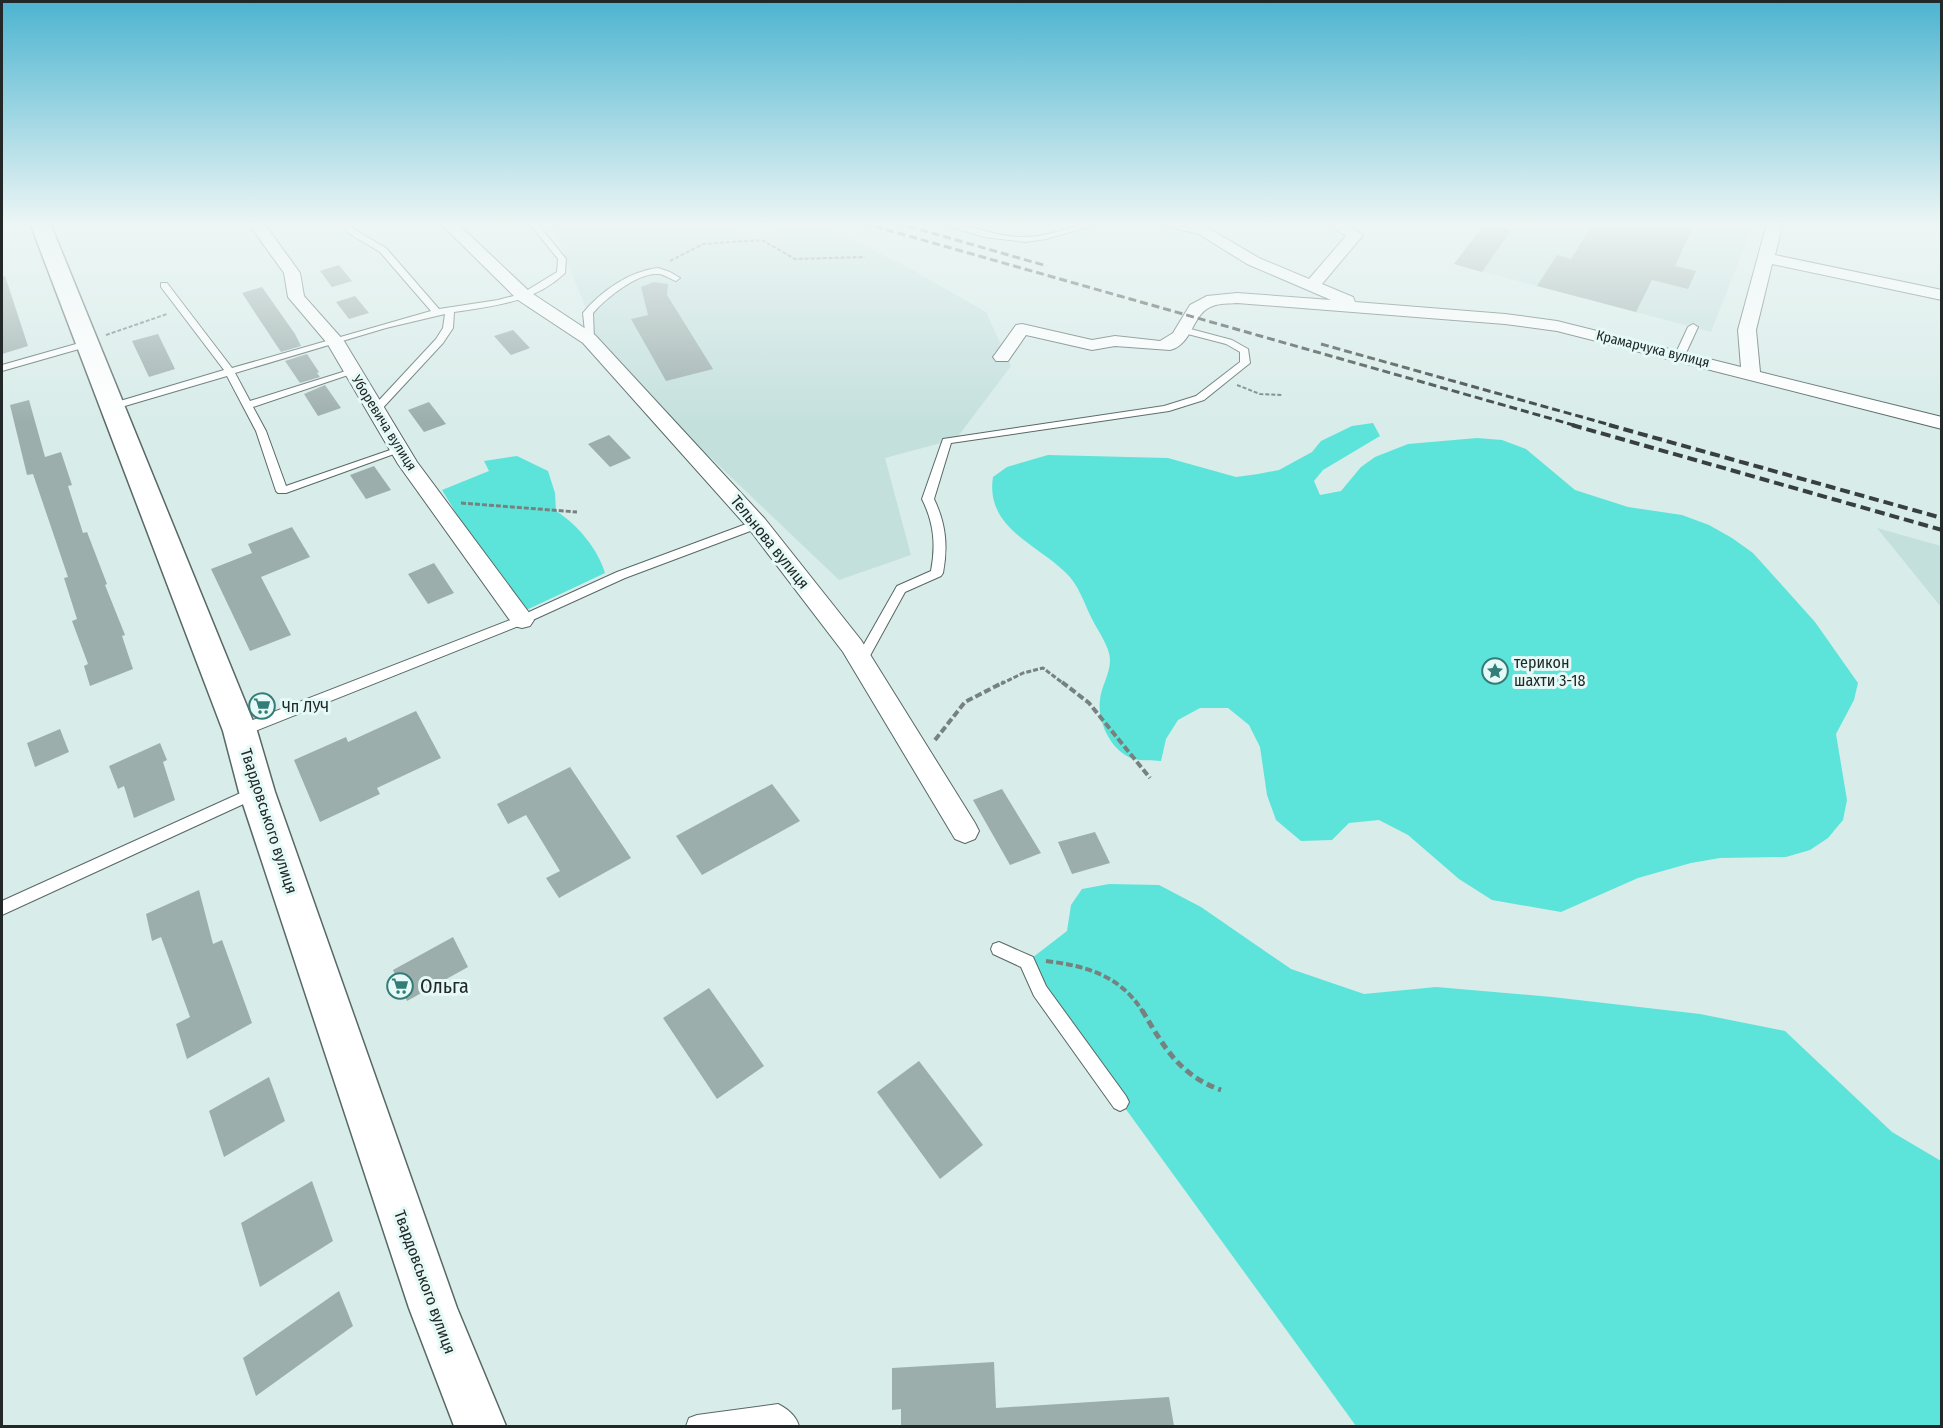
<svg xmlns="http://www.w3.org/2000/svg" width="1943" height="1428" font-family="'Fira Sans Condensed',sans-serif">
	<style>
		.built { fill: #c4e0dd }
		.green { fill: #5ce4da }
		.building { fill: #9caeac }
		.lines { fill: none; stroke-linecap: round; stroke-linejoin: round }
		.lane-casing { stroke: #576866; stroke-width: 2 }
		.street-casing { stroke: #576866; stroke-width: 2 }
		.secondary-casing { stroke: #576866; stroke-width: 3 }
		.path-far3 { stroke: #758280; stroke-width: 2; stroke-dasharray: 4 2; stroke-linecap: butt }
		.path-far2 { stroke: #758280; stroke-width: 3; stroke-dasharray: 5 2; stroke-linecap: butt }
		.path-far1 { stroke: #758280; stroke-width: 4; stroke-dasharray: 7 3; stroke-linecap: butt }
		.path { stroke: #758280; stroke-width: 5; stroke-dasharray: 8 4.5; stroke-linecap: butt }
		.lane { fill: #fff; fill-rule: evenodd }
		.street { fill: #fff; fill-rule: evenodd }
		.secondary { fill: #fff; fill-rule: evenodd }
		.rail-far1 { stroke: #38403f; stroke-width: 3; stroke-dasharray: 8 4; stroke-linecap: butt }
		.rail { stroke: #38403f; stroke-width: 4; stroke-dasharray: 10 5; stroke-linecap: butt }
		.labels { text-anchor: middle; dominant-baseline: central; stroke-width: 6; stroke-linejoin: round; paint-order: stroke }
		.far-street-label { font-size: 14px; fill: #212827; stroke: #e5f9f7 }
		.street-label { font-size: 16px; fill: #212827; stroke: #e5f9f7 }
		.poi-label { font-size: 16px; fill: #212827; stroke: #e5f9f7; text-anchor: start }
		.near-poi-label { font-size: 20px; fill: #212827; stroke: #e5f9f7; text-anchor: start }
	</style>
	<rect width="100%" height="100%" fill="#d8ece9"/>
	<g class="built">
		<polygon points="551,223 721,223 747,237 806,223 820,223 907,267 986,312 1011,366 956,439 885,458 911,555 839,580 606,358 587,322 588,313"/>
		<polygon points="1486,223 1754,223 1711,332 1454,264"/>
		<polygon points="1877,528 1941,546 1941,607"/>
	</g>
	<g class="green">
		<path d="M 1373,423 L 1380,436 L 1323,470 L 1314,481 L 1320,495 L 1341,491 L 1361,467 L 1375,457 L 1408,444 L 1477,438 L 1502,440 L 1526,449 L 1575,490 L 1628,507 L 1682,515 L 1709,525 L 1732,538 L 1753,553 L 1815,622 L 1858,683 L 1854,700 L 1836,734 L 1847,800 L 1843,820 L 1828,838 L 1810,850 L 1786,857 L 1720,858 L 1691,863 L 1638,878 L 1561,912 L 1492,900 L 1459,879 L 1408,835 L 1379,820 L 1349,823 L 1332,840 L 1301,841 L 1276,820 L 1267,795 L 1260,747 L 1249,725 L 1228,708 L 1200,708 L 1178,720 L 1166,739 L 1161,761 C 1152,760 1142,761 1134,759 C 1111,752 1097,721 1100,700 C 1101,686 1110,675 1110,660 C 1110,647 1098,631 1092,619 C 1084,603 1079,585 1065,572 C 1036,544 985,527 993,477 L 1007,467 L 1048,455 L 1168,458 L 1236,477 L 1258,474 L 1279,470 L 1312,452 L 1321,441 L 1352,426 Z"/>
		<path d="M 517,456 L 548,471 L 555,493 L 556,511 C 577,524 598,549 605,573 L 518,614 L 442,490 L 489,471 L 484,461 Z"/>
		<polygon points="1109,884 1159,885 1201,907 1291,969 1364,994 1436,987 1552,997 1700,1014 1785,1031 1892,1132 1941,1161 1941,1426 1356,1426 1040,991 1032,958 1067,931 1071,905 1082,889"/>
	</g>
	<g class="building">
		<polygon points="1485,223 1511,230 1482,272 1454,264"/>
		<polygon points="1593,223 1695,223 1675,266 1696,271 1688,289 1652,280 1636,312 1537,286 1557,255 1571,259"/>
		<polygon points="339,265 352,281 332,287 320,271"/>
		<polygon points="5,276 28,346 2,354 2,277"/>
		<polygon points="654,282 668,284 667,295 713,369 666,381 631,319 648,315 641,287"/>
		<polygon points="262,287 295,334 301,346 281,352 242,293"/>
		<polygon points="355,296 369,313 349,319 336,302"/>
		<polygon points="513,330 530,348 511,355 494,336"/>
		<polygon points="158,334 175,369 149,377 132,341"/>
		<polygon points="307,354 319,372 317,373 320,377 300,383 285,361"/>
		<polygon points="325,385 341,408 318,416 304,394"/>
		<polygon points="29,400 45,457 61,452 72,485 68,486 83,533 87,532 107,584 105,585 125,635 122,636 133,669 90,686 84,666 88,664 72,621 77,619 64,578 68,577 33,474 27,475 10,405"/>
		<polygon points="429,402 446,424 424,432 408,410"/>
		<polygon points="609,435 631,458 610,467 588,444"/>
		<polygon points="374,466 391,490 366,499 350,475"/>
		<polygon points="292,527 310,557 261,577 291,635 250,651 211,569 252,553 248,544"/>
		<polygon points="434,563 454,593 428,604 408,574"/>
		<polygon points="416,711 441,758 377,788 380,794 320,822 294,760 346,737 348,742"/>
		<polygon points="60,729 69,752 35,767 27,743"/>
		<polygon points="160,743 167,760 163,762 175,800 134,818 124,786 118,789 109,766"/>
		<polygon points="570,767 631,858 559,898 546,878 560,871 526,815 508,824 497,804"/>
		<polygon points="772,784 800,821 702,875 676,836"/>
		<polygon points="1002,789 1041,853 1010,865 973,800"/>
		<polygon points="1095,832 1110,863 1072,874 1058,842"/>
		<polygon points="199,890 213,944 222,940 252,1023 187,1059 176,1024 190,1017 161,937 152,941 146,914"/>
		<polygon points="453,937 468,967 407,1001 393,970"/>
		<polygon points="709,988 764,1066 717,1099 663,1018"/>
		<polygon points="919,1061 983,1145 940,1179 877,1092"/>
		<polygon points="269,1077 285,1121 224,1157 209,1111"/>
		<polygon points="312,1181 333,1241 260,1287 241,1223"/>
		<polygon points="339,1291 353,1326 256,1396 243,1358"/>
		<polygon points="994,1362 996,1408 1169,1397 1174,1426 901,1426 901,1409 892,1410 892,1368"/>
	</g>
	<g class="lines">
		<g class="lane-casing">
			<g id="lane">
				<path d="M 340,223 L 348,223 L 354,229 L 386,248 L 439,309 L 498,300 L 521,294 L 557,272 L 558,259 L 529,223 L 537,223 L 566,259 L 565,273 C 535,302 494,306 454,312 L 453,328 L 443,343 L 379,412 L 371,412 L 370,410 L 436,339 L 443,328 L 445,314 L 386,328 L 235,373 L 250,401 L 349,370 L 357,372 L 253,407 L 266,431 L 286,486 L 396,448 L 404,448 L 405,450 L 286,493 L 278,493 L 276,491 L 256,431 L 227,376 L 118,408 L 110,408 L 110,404 L 224,370 L 161,287 L 161,283 L 167,283 L 232,368 L 431,311 L 380,252 L 348,233 Z"/>
				<path d="M 939,223 C 967,222 995,238 1026,237 C 1053,237 1076,222 1103,223 L 1046,239 L 1026,242 L 984,237 Z"/>
				<polygon points="1152,223 1167,223 1208,233 1204,235"/>
				<path d="M 658,268 L 670,272 L 680,278 L 676,281 C 670,279 664,274 658,274 C 638,272 605,299 593,313 L 594,339 L 586,341 L 583,313 C 601,291 630,271 658,268 Z"/>
				<polygon points="1693,324 1698,327 1685,355 1677,357 1675,355 1688,327"/>
				<path d="M 1183,327 L 1232,340 L 1248,349 L 1250,363 L 1204,400 L 1169,411 L 951,443 L 934,499 C 946,524 948,546 943,573 L 941,576 L 905,592 L 866,663 L 856,663 L 855,660 L 897,586 L 931,571 C 936,545 934,523 922,499 L 943,439 L 1164,406 L 1196,396 L 1240,362 L 1240,352 L 1226,344 L 1180,332 L 1180,328 Z"/>
				<polygon points="90,340 93,341 93,345 2,371 2,365"/>
				<polygon points="757,520 761,521 761,527 625,578 526,623 245,735 235,735 233,731 235,727 518,617 617,572"/>
				<polygon points="256,786 261,788 263,792 261,796 2,915 2,901"/>
				<polygon points="999,942 1033,957 1046,986 1126,1096 1129,1102 1126,1108 1120,1111 1114,1108 1034,996 1021,967 993,954 991,949 993,944"/>
				<path d="M 778,1404 C 788,1409 796,1416 799,1426 L 686,1426 L 689,1418 L 697,1415 Z"/>
			</g>
		</g>
		<g class="street-casing">
			<g id="street">
				<polygon points="248,223 264,223 300,273 304,296 344,341 417,462 530,614 534,620 530,626 522,628 514,626 398,464 327,343 288,297 284,273"/>
				<polygon points="440,223 457,223 530,292 595,335 765,519 861,640 975,823 979,831 975,839 965,843 955,839 843,652 749,529 583,343 518,300"/>
				<path d="M 1181,223 L 1200,223 L 1259,258 L 1309,279 L 1346,236 L 1326,223 L 1345,223 L 1363,235 L 1322,284 L 1353,297 L 1355,302 L 1505,314 L 1557,321 L 1741,367 L 1738,330 L 1767,223 L 1783,223 L 1775,255 L 1942,290 L 1942,300 L 1772,264 L 1756,330 L 1760,372 L 1942,417 L 1942,429 L 1557,331 L 1505,324 L 1237,303 C 1229,304 1220,303 1213,306 C 1192,312 1193,345 1170,350 L 1115,346 L 1092,350 L 1026,335 L 1008,361 L 996,361 L 993,357 L 996,353 L 1016,325 L 1022,324 L 1092,340 L 1115,336 L 1160,341 L 1173,333 L 1190,305 L 1207,296 L 1237,293 L 1331,300 L 1247,264 Z"/>
			</g>
		</g>
		<g class="secondary-casing">
			<polygon id="secondary" points="30,223 50,223 257,731 275,792 457,1308 506,1426 454,1426 409,1308 239,792 223,731"/>
		</g>
		<g class="path-far3">
			<polyline points="670,261 703,244 762,240 795,259 865,257"/>
			<polyline points="106,335 167,314"/>
			<polyline points="1237,385 1260,394 1283,395"/>
		</g>
		<g class="path-far2">
			<polyline points="461,503 577,512"/>
			<polyline points="1001,684 1023,673 1043,668 1064,684"/>
		</g>
		<g class="path-far1">
			<polyline points="1062,682 1089,703 1150,778"/>
			<polyline points="935,740 965,702 1004,682"/>
			<path d="M 1046,961 C 1086,966 1120,975 1143,1012"/>
		</g>
		<path class="path" d="M 1142,1010 C 1164,1047 1179,1075 1221,1090"/>
		<use href="#lane" class="lane"/>
		<use href="#street" class="street"/>
		<use href="#secondary" class="secondary"/>
		<g class="rail-far1">
			<polyline points="863,223 1577,426"/>
			<polyline points="897,223 1047,266"/>
			<polyline points="1321,344 1614,426"/>
		</g>
		<g class="rail">
			<polyline points="1572,425 1942,530"/>
			<polyline points="1609,425 1942,518"/>
		</g>
	</g>
	<linearGradient id="sky" x2="0" y2="1"><stop stop-color="#4cb4d0"/><stop offset="0.53" stop-color="#edf6f5"/><stop offset="1" stop-color="#edf6f5" stop-opacity="0"/></linearGradient>
	<rect width="1943" height="423" fill="url(#sky)"/>
	<defs>
		<g id="sight-ring" transform="scale(1.35)"><circle r="9.5" fill="#e5f9f7" stroke="#347c77" stroke-width="1.5"/><path d="M0-6L1.8-2.2L6-1.7L2.9 1.2L3.7 5.4L0 3.3L-3.7 5.4L-2.9 1.2L-6-1.7L-1.8-2.2Z" fill="#347c77"/></g>
		<g id="supermarket-ring" transform="scale(1.35)"><circle r="9.5" fill="#e5f9f7" stroke="#347c77" stroke-width="1.5"/><path d="M-6-5.5h2.5l.6 2H6L4.5 2H-2.5L-4.4-4H-6ZM-1.5 3.2a1.3 1.3 0 1 0 .1 0ZM3 3.2a1.3 1.3 0 1 0 .1 0Z" fill="#347c77"/></g>
	</defs>
	<g fill-rule="evenodd">
		<use href="#sight-ring" x="1495" y="671"/>
		<use href="#supermarket-ring" x="262" y="706"/>
		<use href="#supermarket-ring" x="400" y="986"/>
	</g>
	<g class="labels">
		<g class="far-street-label">
			<text transform="translate(1653 349) rotate(14)">Крамарчука вулиця</text>
			<text transform="translate(384 423) rotate(58)">Уборевича вулиця</text>
		</g>
		<g class="street-label">
			<text transform="translate(770 542) rotate(51)">Тельнова вулиця</text>
			<text transform="translate(269 821) rotate(72)">Твардовського вулиця</text>
			<text transform="translate(425 1282) rotate(70)">Твардовського вулиця</text>
		</g>
		<g class="poi-label">
			<text x="1514" y="662">терикон<tspan x="1514" dy="18">шахти 3-18</tspan></text>
			<text x="282" y="706">Чп ЛУЧ</text>
		</g>
		<g class="near-poi-label">
			<text x="420" y="986">Ольга</text>
		</g>
	</g>
	<rect width="1943" height="1428" fill="none" stroke="#212827" stroke-width="6"/>
</svg>
